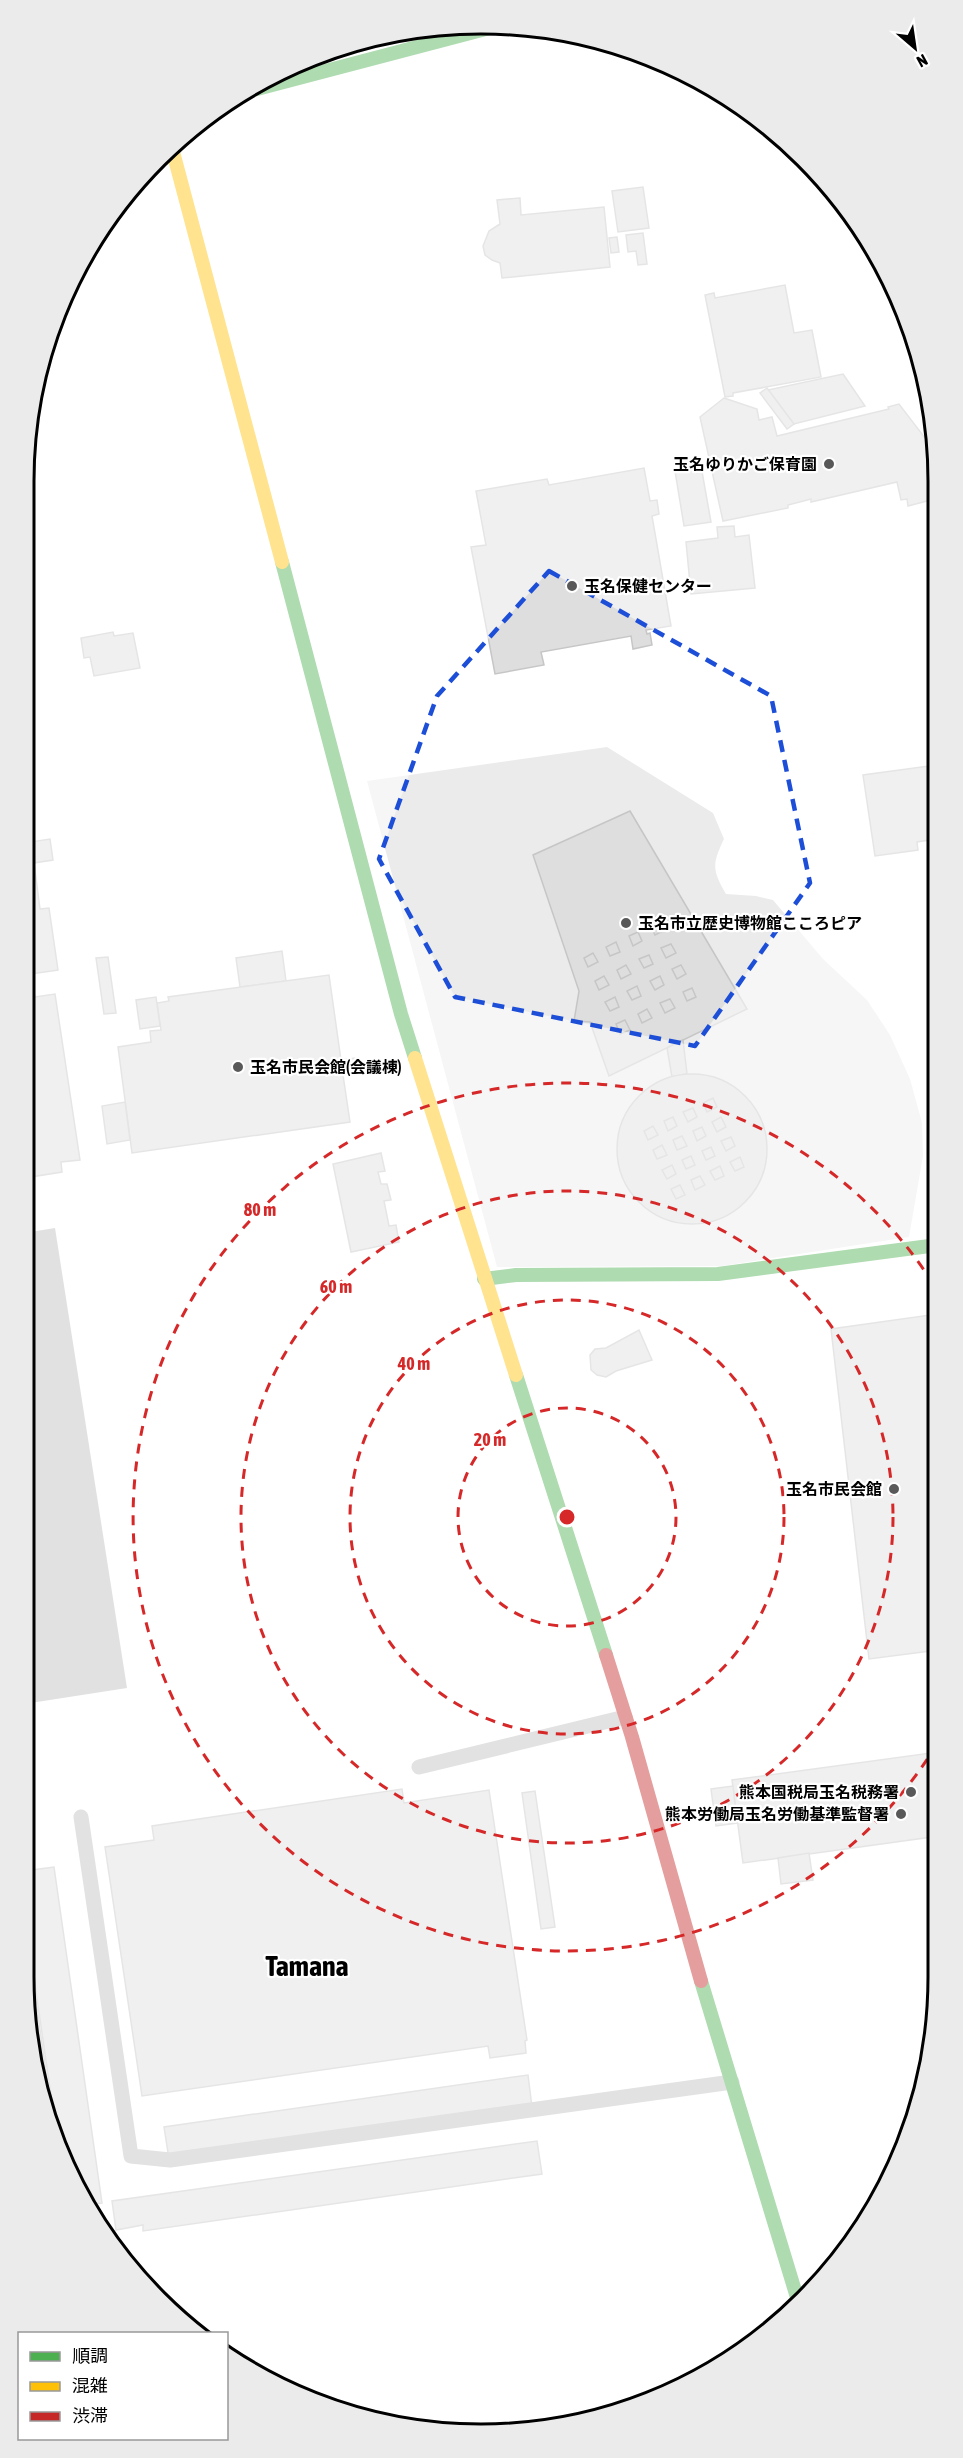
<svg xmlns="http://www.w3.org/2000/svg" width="963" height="2458" font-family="'Asap Condensed','Noto Sans JP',sans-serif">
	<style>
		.green { fill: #ebebeb }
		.water { fill: #bdbdbd }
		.building { fill: #dedede; stroke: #c6c6c6; stroke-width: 1.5 }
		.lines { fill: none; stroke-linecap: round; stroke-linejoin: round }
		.lane { stroke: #bebebe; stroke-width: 15 }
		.fast { stroke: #4caf50; stroke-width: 14 }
		.slow { stroke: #ffc107; stroke-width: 14 }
		.jam { stroke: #c62828; stroke-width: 14 }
		.marked { fill: none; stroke: #1d4ed8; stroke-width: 4.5; stroke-dasharray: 12 8; stroke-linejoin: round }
		.ring { fill: none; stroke: #d62828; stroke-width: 3; stroke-dasharray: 10 8 }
		.poi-dot { fill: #595959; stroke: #fff; stroke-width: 2 }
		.labels { text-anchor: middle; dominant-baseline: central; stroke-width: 4.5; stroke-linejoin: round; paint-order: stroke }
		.poi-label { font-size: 16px; font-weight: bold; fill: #000; stroke: #fff; text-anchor: end }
		.town-label { font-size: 28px; font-weight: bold; fill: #000; stroke: #fff }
		.rim { fill: none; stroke: #000; stroke-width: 3 }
		.centre { fill: #d62828; stroke: #fff; stroke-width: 3 }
		.ring-label { font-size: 18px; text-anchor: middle; font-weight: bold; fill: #d62828; stroke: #fff; stroke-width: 4.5; stroke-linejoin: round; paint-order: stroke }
	</style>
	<rect width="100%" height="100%" fill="#fff"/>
	<path class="green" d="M 607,747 L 713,813 L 724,839 C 712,864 712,870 726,894 L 756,896 L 773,900 L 823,959 L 867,1000 L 890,1035 L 910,1079 L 922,1123 L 923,1156 L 909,1237 L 722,1266 L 497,1267 L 367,781 Z"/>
	<polygon class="water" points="55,1228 127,1688 24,1704 24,1233"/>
	<g class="building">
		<polygon points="643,187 649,228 618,232 612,191"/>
		<polygon points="520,198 521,215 604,207 610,267 502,278 500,263 492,260 485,255 483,246 489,231 500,224 497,200"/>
		<polygon points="643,233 647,264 638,265 636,251 628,252 626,235"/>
		<polygon points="617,237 619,252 611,253 609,238"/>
		<polygon points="785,285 794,333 812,330 821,377 733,393 733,396 725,397 705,295 714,293 715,298"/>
		<polygon points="843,374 865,406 794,424 768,390"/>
		<polygon points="767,388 794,424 787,429 760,393"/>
		<polygon points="724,398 757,409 759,420 772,417 777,436 889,409 888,407 899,404 935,451 935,499 908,506 907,499 901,500 897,482 811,502 811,499 788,505 788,508 723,521 700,417"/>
		<polygon points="701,466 711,522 684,526 675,471"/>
		<polygon points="644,468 650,501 657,500 659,514 652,516 671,626 646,630 647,634 650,633 652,645 633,649 631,636 541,652 544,665 495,674 471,547 486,545 476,491 547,479 549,485"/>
		<polygon points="734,526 735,537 749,535 755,588 691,594 686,542 718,538 717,527"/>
		<polygon points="113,632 114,636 133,633 140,668 94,676 90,657 84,658 81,638"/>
		<polygon points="936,765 936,839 917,842 918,850 875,856 863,775"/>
		<polygon points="24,798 31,842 50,839 53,860 34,863 40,909 49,908 58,970 24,975"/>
		<polygon points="630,811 747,1009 609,1076 590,1022 574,1021 579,991 533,855"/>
		<polygon points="660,921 665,930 655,935 650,925"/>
		<polygon points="638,932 642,941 633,946 629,936"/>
		<polygon points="616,942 620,952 610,956 606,947"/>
		<polygon points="671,944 676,953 666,958 661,948"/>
		<polygon points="282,951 286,981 240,987 236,958"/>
		<polygon points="593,953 598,962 588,967 584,958"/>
		<polygon points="649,955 653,964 644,968 639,959"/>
		<polygon points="108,957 116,1013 104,1014 96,958"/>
		<polygon points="626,965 631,974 621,979 617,970"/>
		<polygon points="681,965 686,974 677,979 672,969"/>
		<polygon points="329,975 341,1060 355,1058 357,1073 343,1075 350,1122 132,1153 118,1047 151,1042 150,1031 161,1030 157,1003 169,1001 168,997"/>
		<polygon points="604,976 609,985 599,990 595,981"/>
		<polygon points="660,976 664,985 655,990 650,981"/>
		<polygon points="637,986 641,996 632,1000 627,991"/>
		<polygon points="33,988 35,997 55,994 80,1160 61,1162 62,1172 24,1178 24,990"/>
		<polygon points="692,988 696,997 687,1001 683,992"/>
		<polygon points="156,997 160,1026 140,1029 136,1000"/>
		<polygon points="615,997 619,1007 610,1011 605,1002"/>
		<polygon points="670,999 675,1008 665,1013 660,1003"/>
		<polygon points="647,1009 652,1018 642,1023 638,1014"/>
		<polygon points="625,1020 630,1030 620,1034 616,1024"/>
		<polygon points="683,1040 687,1074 672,1077 667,1048"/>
		<circle cx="692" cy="1149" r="75"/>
		<polygon points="713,1098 717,1107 707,1112 703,1103"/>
		<polygon points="125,1102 130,1140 107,1144 102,1106"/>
		<polygon points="693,1108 697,1117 688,1122 683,1112"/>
		<polygon points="673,1117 677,1126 668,1131 664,1121"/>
		<polygon points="721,1117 726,1127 717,1132 712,1122"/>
		<polygon points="653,1126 658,1135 648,1140 644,1131"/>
		<polygon points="702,1127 706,1136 697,1141 693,1131"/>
		<polygon points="682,1136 687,1146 677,1150 673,1140"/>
		<polygon points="731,1137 735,1146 726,1151 721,1141"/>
		<polygon points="662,1145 667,1155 657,1159 653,1150"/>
		<polygon points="711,1147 715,1156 706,1160 702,1151"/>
		<polygon points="381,1153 385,1171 378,1172 381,1184 387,1184 391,1200 384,1201 389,1226 396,1225 399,1242 351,1252 333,1164"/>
		<polygon points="691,1156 695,1165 686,1169 682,1160"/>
		<polygon points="740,1157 744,1167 735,1171 730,1162"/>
		<polygon points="672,1165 676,1174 667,1179 662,1170"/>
		<polygon points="720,1166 724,1176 715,1180 710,1171"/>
		<polygon points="700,1176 705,1185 695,1190 691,1180"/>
		<polygon points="680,1185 685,1195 676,1199 671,1189"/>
		<polygon points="937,1314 938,1650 869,1659 831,1329"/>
		<polygon points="639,1330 652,1360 616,1371 606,1377 597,1375 591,1370 590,1355 595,1349 606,1348"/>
		<polygon points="938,1752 939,1836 743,1863 732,1780"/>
		<polygon points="733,1786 737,1823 716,1826 711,1789"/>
		<polygon points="402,1789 404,1803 489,1790 527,2040 525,2041 526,2053 490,2058 488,2046 142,2096 105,1847 154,1840 152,1826"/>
		<polygon points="535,1791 555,1927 541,1929 522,1793"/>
		<polygon points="809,1853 813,1880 781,1884 778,1858"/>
		<polygon points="54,1867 102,2203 85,2205 58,2144 24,1908 24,1871"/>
		<polygon points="24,1915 52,2115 47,2116 24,1976"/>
		<polygon points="528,2075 532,2107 169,2159 164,2127"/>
		<polygon points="537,2141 542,2174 143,2231 143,2225 116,2230 112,2201"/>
	</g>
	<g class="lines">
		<g class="lane">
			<polyline points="419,1767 625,1717"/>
			<polyline points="81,1817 131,2156 170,2160 732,2082"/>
		</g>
		<g class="fast">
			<polyline points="245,92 497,26"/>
			<polyline points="282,562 401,1014 415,1058"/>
			<polyline points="484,1279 516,1275 718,1274 937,1245"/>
			<polyline points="516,1375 606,1655"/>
			<polyline points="701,1981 799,2304"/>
		</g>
		<g class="slow">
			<polyline points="172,148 282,562"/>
			<polyline points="415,1058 516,1375"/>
		</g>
		<polyline class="jam" points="606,1655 632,1737 701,1981"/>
	</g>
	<path d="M0 0H963V2458H0ZM 549,571 L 771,696 L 810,883 L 695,1046 L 455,997 L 379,859 L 437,696 Z" fill="#fff" fill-opacity=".55" fill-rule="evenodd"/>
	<path class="marked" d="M 549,571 L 771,696 L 810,883 L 695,1046 L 455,997 L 379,859 L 437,696 Z"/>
	<g class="ring">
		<circle cx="567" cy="1517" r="109"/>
		<circle cx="567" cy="1517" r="217"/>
		<circle cx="567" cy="1517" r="326"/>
		<path d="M937 1744A434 434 0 1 1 937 1290"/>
	</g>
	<g class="poi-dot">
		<circle cx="829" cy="464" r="6"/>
		<circle cx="572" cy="586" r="6"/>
		<circle cx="626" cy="923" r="6"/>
		<circle cx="238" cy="1067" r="6"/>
		<circle cx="894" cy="1489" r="6"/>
		<circle cx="911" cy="1792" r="6"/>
		<circle cx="901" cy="1814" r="6"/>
	</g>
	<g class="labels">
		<g class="poi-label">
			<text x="817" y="464">玉名ゆりかご保育園</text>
			<text x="584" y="586" text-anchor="start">玉名保健センター</text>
			<text x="638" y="923" text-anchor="start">玉名市立歴史博物館こころピア</text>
			<text x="250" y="1067" text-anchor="start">玉名市民会館(会議棟)</text>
			<text x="882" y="1489">玉名市民会館</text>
			<text x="899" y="1792">熊本国税局玉名税務署</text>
			<text x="889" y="1814">熊本労働局玉名労働基準監督署</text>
		</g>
		<g class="town-label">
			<text x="307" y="1966">Tamana</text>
		</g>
	</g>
	<path d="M0 0H963V2458H0ZM481 34H481A447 447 0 0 1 928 481V1977A447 447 0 0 1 481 2424H481A447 447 0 0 1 34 1977V481A447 447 0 0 1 481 34Z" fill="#ebebeb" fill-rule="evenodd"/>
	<path class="rim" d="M481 34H481A447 447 0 0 1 928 481V1977A447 447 0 0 1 481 2424H481A447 447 0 0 1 34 1977V481A447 447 0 0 1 481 34Z"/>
	<circle cx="567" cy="1517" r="9" class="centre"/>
	<g class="ring-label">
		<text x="260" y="1216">80 m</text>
		<text x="336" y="1293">60 m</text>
		<text x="414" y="1370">40 m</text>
		<text x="490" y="1446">20 m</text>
	</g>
	<rect x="18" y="2332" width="210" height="108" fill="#ffffff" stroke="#999999" stroke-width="1.5"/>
	<rect x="30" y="2352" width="30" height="9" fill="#4caf50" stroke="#999999" stroke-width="1.5"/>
	<text x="72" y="2362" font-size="18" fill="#000000">順調</text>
	<rect x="30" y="2382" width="30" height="9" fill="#ffc107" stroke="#999999" stroke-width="1.5"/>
	<text x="72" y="2392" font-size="18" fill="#000000">混雑</text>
	<rect x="30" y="2412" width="30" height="9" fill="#c62828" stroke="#999999" stroke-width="1.5"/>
	<text x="72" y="2422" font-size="18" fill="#000000">渋滞</text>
	<g transform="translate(915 48) rotate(151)" stroke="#ffffff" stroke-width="4.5" paint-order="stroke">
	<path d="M0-4.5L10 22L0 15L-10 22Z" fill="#000000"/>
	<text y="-9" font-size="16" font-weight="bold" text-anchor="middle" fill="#000000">N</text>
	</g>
</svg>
